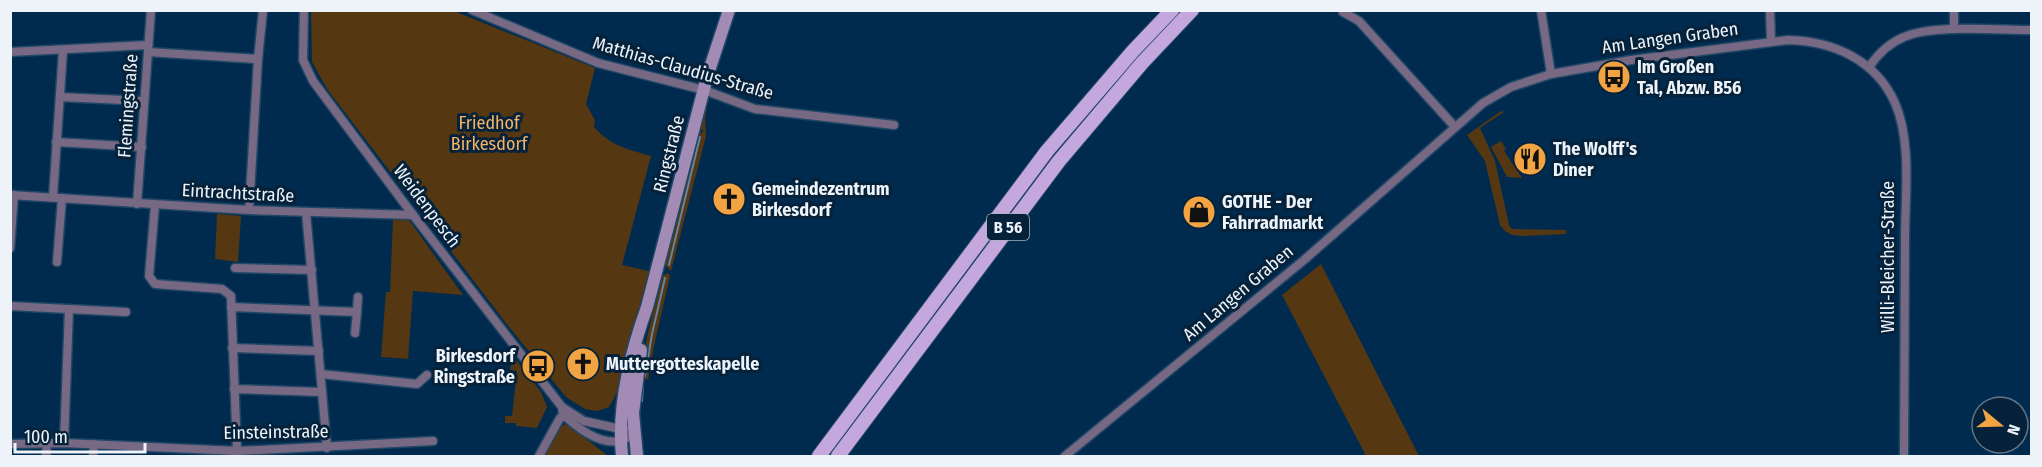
<svg xmlns="http://www.w3.org/2000/svg" width="2042" height="467" font-family="'Fira Sans Condensed',sans-serif">
	<style>
		.green { fill: #553712 }
		.lines { fill: none; stroke-linecap: round; stroke-linejoin: round }
		.stream { stroke: #6185a6; stroke-width: 2 }
		.minor-casing { stroke: #214766; stroke-width: 11 }
		.secondary-casing { stroke: #214766; stroke-width: 15 }
		.primary-casing { stroke: #214766; stroke-width: 16 }
		.minor { stroke: #776983; stroke-width: 8 }
		.secondary { stroke: #a28cb6; stroke-width: 12 }
		.primary { stroke: #c4a7dd; stroke-width: 14 }
		.labels { text-anchor: middle; dominant-baseline: central; stroke-width: 6; stroke-linejoin: round; paint-order: stroke }
		.shield { fill: #05223a; stroke: #a8b4c0; stroke-width: 1.5 }
		.shield-label { font-size: 16px; font-weight: bold; fill: #eef3f9 }
		.street-label { font-size: 18px; fill: #eef3f9; stroke: #05223a }
		.poi-label { font-size: 18px; font-weight: bold; fill: #eef3f9; stroke: #05223a; text-anchor: start }
		.park-label { font-size: 18px; fill: #f6b366; stroke: #05223a }
	</style>
	<rect width="100%" height="100%" fill="#002b4e"/>
	<g class="green">
		<path d="M 311,11 L 454,11 L 595,68 L 586,104 L 595,120 L 594,127 C 611,146 627,149 651,156 L 622,265 L 653,272 L 617,393 L 609,407 L 597,411 L 585,409 L 566,397 L 509,327 L 327,89 L 312,62 Z"/>
		<polygon points="708,102 705,119 706,136 671,271 665,265 699,132 702,133 703,130 700,129"/>
		<polygon points="1501,111 1504,112 1480,128 1495,161 1509,225 1512,229 1566,230 1566,234 1522,236 1512,235 1505,231 1500,225 1485,161 1467,135"/>
		<polygon points="1501,141 1506,149 1504,151 1522,178 1507,177 1491,147"/>
		<polygon points="217,214 241,216 238,262 215,259"/>
		<polygon points="393,219 409,220 463,295 413,291 408,359 381,357 386,292 390,292"/>
		<polygon points="1321,264 1419,456 1366,456 1282,295"/>
		<polygon points="668,273 670,276 654,346 648,380 641,376 647,337 662,276"/>
		<polygon points="513,356 541,392 547,407 537,428 516,426 516,423 505,423 505,416 512,416 517,371 510,370"/>
		<polygon points="565,424 571,427 608,456 543,456 559,428"/>
	</g>
	<g class="lines">
		<g class="stream">
			<polyline points="669,265 700,137"/>
			<polyline points="645,376 652,334 665,278"/>
			<polyline points="642,401 643,388"/>
		</g>
		<g class="minor-casing">
			<g id="minor">
				<path d="M 304,10 L 303,60 L 313,81 L 413,215 L 562,407 L 563,414 C 576,427 599,445 620,441 C 625,440 630,436 634,434"/>
				<polyline points="472,10 598,63 704,90 755,109 894,125"/>
				<polyline points="1541,10 1551,74"/>
				<polyline points="1770,10 1771,41"/>
				<polyline points="1343,12 1359,21 1455,127"/>
				<polyline points="1954,29 1954,10"/>
				<polyline points="10,52 148,45"/>
				<polyline points="148,52 258,59 263,10"/>
				<path d="M 1869,67 C 1878,54 1889,43 1904,37 C 1934,24 1998,30 2032,30"/>
				<polyline points="60,97 144,101"/>
				<polyline points="56,142 142,147"/>
				<polyline points="10,195 249,210 413,215"/>
				<polyline points="53,197 63,50"/>
				<polyline points="137,204 151,10"/>
				<polyline points="155,205 149,276 155,284 222,289 231,296 237,451"/>
				<polyline points="249,210 258,59"/>
				<polyline points="306,212 327,448"/>
				<polyline points="10,248 14,195"/>
				<polyline points="57,262 62,198"/>
				<polyline points="235,268 312,270"/>
				<polyline points="10,306 126,312"/>
				<polyline points="231,307 357,312 358,297"/>
				<polyline points="355,333 357,312"/>
				<polyline points="232,348 319,351"/>
				<polyline points="321,374 417,384 427,375"/>
				<polyline points="234,389 322,392"/>
				<polyline points="562,407 584,421 625,430"/>
				<polyline points="64,443 69,309"/>
				<polyline points="10,444 64,443 237,451 433,441"/>
				<polyline points="46,456 47,443"/>
				<polyline points="93,456 94,444"/>
				<polyline points="539,456 560,418 569,414"/>
				<path d="M 1065,456 L 1304,260 L 1483,103 L 1511,87 L 1551,74 L 1631,60 L 1788,40 C 1833,41 1876,60 1895,103 C 1912,141 1905,198 1905,238 C 1904,311 1904,384 1904,456"/>
			</g>
		</g>
		<g class="secondary-casing">
			<g id="secondary">
				<path d="M 622,456 C 617,406 630,354 647,307 L 707,77 L 729,10"/>
				<polyline points="637,456 633,413 641,350"/>
			</g>
		</g>
		<g class="primary-casing">
			<g id="primary">
				<polyline points="819,456 1047,151 1133,51 1172,10"/>
				<polyline points="838,456 1059,161 1142,63 1192,10"/>
			</g>
		</g>
		<use href="#minor" class="minor"/>
		<use href="#secondary" class="secondary"/>
		<use href="#primary" class="primary"/>
	</g>
	<defs>
		<g id="bus-disc" transform="scale(1.725)"><circle r="9.5" fill="#f3a442" stroke="#05223a"/><path d="M-5-6H5V4H4V6H2V4H-2V6H-4V4H-5ZM-3.5-4V0h7V-4ZM-3.5 1.2v1.5H-2V1.2ZM2 1.2v1.5H3.5V1.2Z" fill="#111"/></g>
		<g id="restaurant-disc" transform="scale(1.725)"><circle r="9.5" fill="#f3a442" stroke="#05223a"/><path d="M-5-6h1v4h1v-4h1v4h1v-4h1v5L-1.5 .5V6h-2V.5L-5-1ZM5-6V6H3V1.5H1.5Q1.5-4 5-6Z" fill="#111"/></g>
		<g id="church-disc" transform="scale(1.725)"><circle r="9.5" fill="#f3a442" stroke="#05223a"/><path d="M-1.2-6h2.4v3.5h3.3v2.4h-3.3V6h-2.4V-.1h-3.3v-2.4h3.3Z" fill="#111"/></g>
		<g id="shop-disc" transform="scale(1.725)"><circle r="9.5" fill="#f3a442" stroke="#05223a"/><path d="M-5-2.5h2.3a2.7 3.5 0 0 1 5.4 0H5L5.5 6h-11ZM-1.5-2.5h3a1.5 2.3 0 0 0-3 0Z" fill="#111"/></g>
	</defs>
	<g fill-rule="evenodd">
		<use href="#bus-disc" x="1614" y="77"/>
		<use href="#restaurant-disc" x="1530" y="159"/>
		<use href="#church-disc" x="729" y="199"/>
		<use href="#shop-disc" x="1199" y="212"/>
		<use href="#church-disc" x="583" y="364"/>
		<use href="#bus-disc" x="538" y="366"/>
	</g>
	<g class="labels">
		<rect class="shield" x="987" y="214" width="42" height="26" rx="4.5"/>
		<g class="shield-label">
			<text x="1008" y="227">B 56</text>
		</g>
		<g class="street-label">
			<text transform="translate(1670 38) rotate(-8)">Am Langen Graben</text>
			<text transform="translate(683 68) rotate(16)">Matthias-Claudius-Straße</text>
			<text transform="translate(128 106) rotate(-86)">Flemingstraße</text>
			<text transform="translate(669 154) rotate(-76)">Ringstraße</text>
			<text transform="translate(238 193) rotate(3)">Eintrachtstraße</text>
			<text transform="translate(427 206) rotate(53)">Weidenpesch</text>
			<text transform="translate(1888 257) rotate(-90)">Willi-Bleicher-Straße</text>
			<text transform="translate(1238 293) rotate(-40)">Am Langen Graben</text>
			<text transform="translate(276 432) rotate(-1)">Einsteinstraße</text>
		</g>
		<g class="poi-label">
			<text x="1637" y="67">Im Großen<tspan x="1637" dy="21">Tal, Abzw. B56</tspan></text>
			<text x="1553" y="149">The Wolff's<tspan x="1553" dy="21">Diner</tspan></text>
			<text x="752" y="189">Gemeindezentrum<tspan x="752" dy="21">Birkesdorf</tspan></text>
			<text x="1222" y="202">GOTHE - Der<tspan x="1222" dy="21">Fahrradmarkt</tspan></text>
			<text x="515" y="356" text-anchor="end">Birkesdorf<tspan x="515" dy="21">Ringstraße</tspan></text>
			<text x="606" y="364">Muttergotteskapelle</text>
		</g>
		<g class="park-label">
			<text x="489" y="123">Friedhof<tspan x="489" dy="21">Birkesdorf</tspan></text>
		</g>
	</g>
	<rect width="2042" height="467" fill="none" stroke="#eef3f9" stroke-width="24"/>
	<g transform="translate(2000 425) rotate(109)"><circle r="28" fill="#05223a" stroke="#627686" stroke-width="1.5"/>
	<path d="M0-4.5L10 22L0 15L-10 22Z" fill="#f3a442"/>
	<text y="-9" font-size="16" font-weight="bold" text-anchor="middle" fill="#eef3f9">N</text>
	</g>
	<path d="M15 443v9h130v-9" fill="none" stroke="#eef3f9" stroke-width="3"/>
	<text x="24" y="443" font-size="18" fill="#eef3f9" stroke="#05223a" stroke-width="4.5" paint-order="stroke">100 m</text>
</svg>
